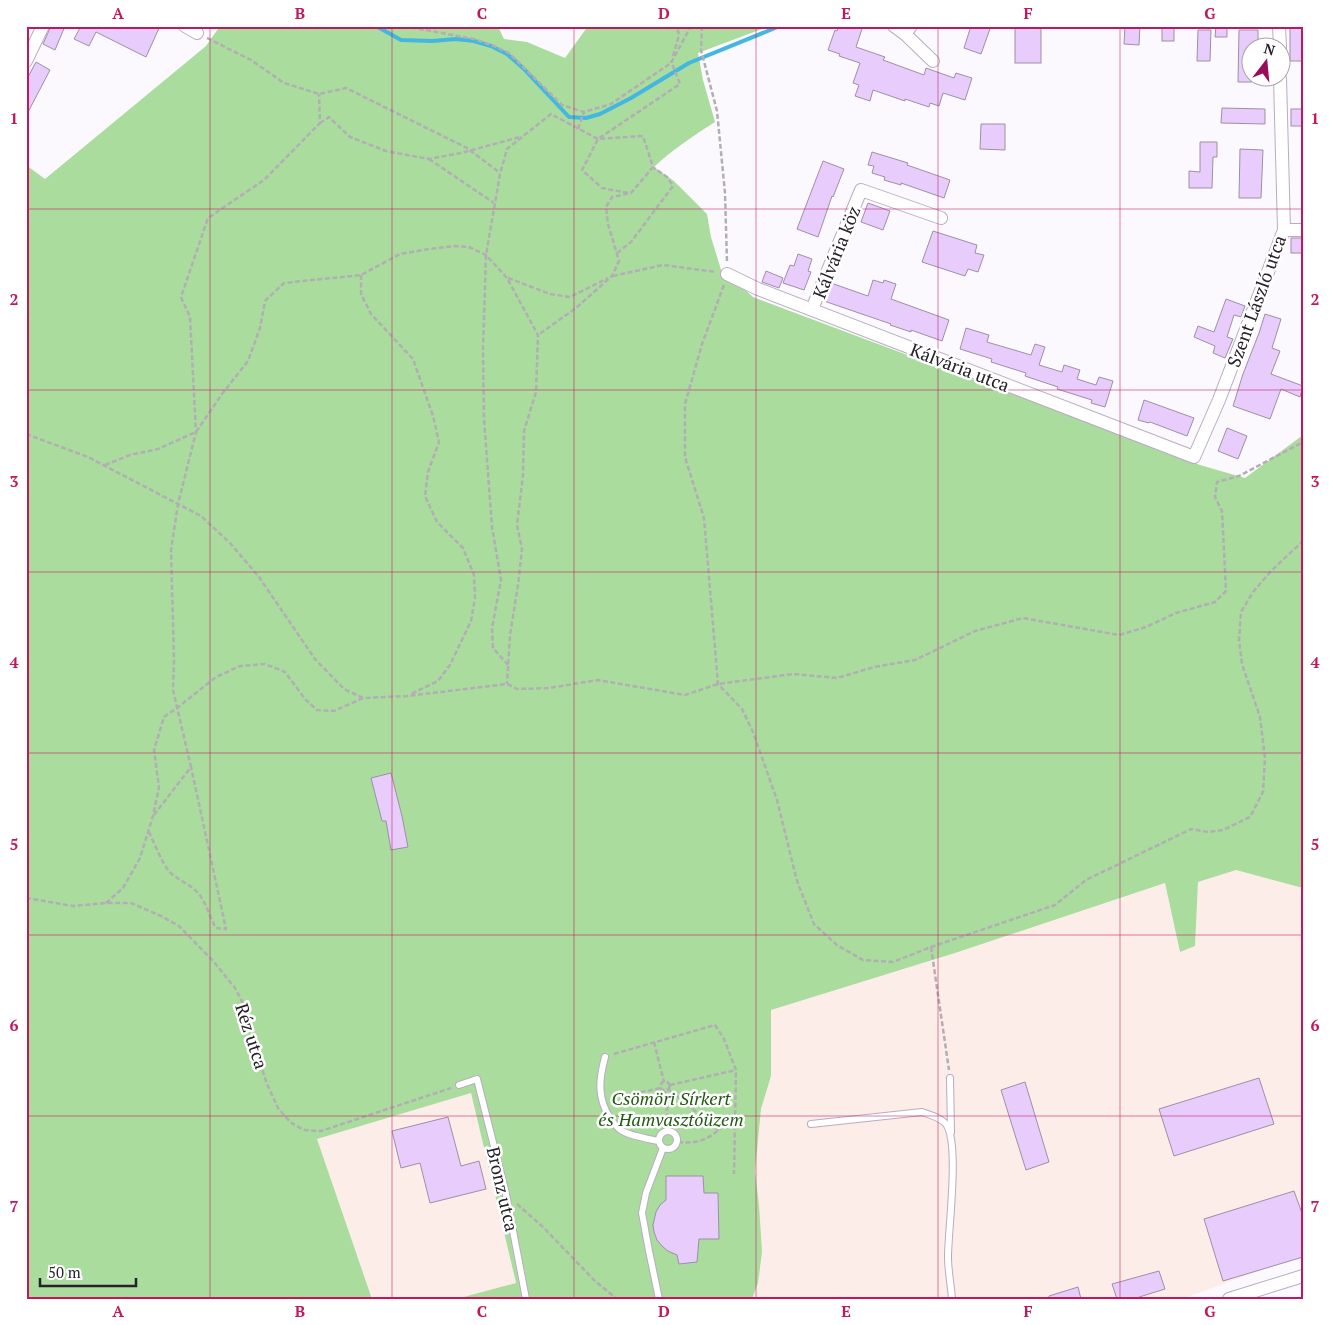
<svg xmlns="http://www.w3.org/2000/svg" width="1329" height="1325" font-family="'PT Serif',serif">
	<style>
		.industrial { fill: #fcede8 }
		.green { fill: #aadc9e }
		.lines { fill: none; stroke-linecap: round; stroke-linejoin: round }
		.stream { stroke: #43b7e1; stroke-width: 4 }
		.building { fill: #e7ccfc; stroke: #9c90a6 }
		.service-casing { stroke: #b9acc2; stroke-width: 8 }
		.minor-casing { stroke: #b9acc2; stroke-width: 14 }
		.path { stroke: #b2aeb4; stroke-width: 2.5; stroke-dasharray: 5 2.5; stroke-linecap: butt }
		.service { stroke: #fff; stroke-width: 6 }
		.minor { stroke: #fff; stroke-width: 12 }
		.grid { fill: none; stroke: #c2185b; stroke-width: 1; stroke-opacity: 0.55 }
		.labels { text-anchor: middle; dominant-baseline: central; stroke-width: 5; stroke-linejoin: round; paint-order: stroke }
		.street-label { font-size: 18px; fill: #26212a; stroke: #fff }
		.park-label { font-size: 18px; font-style: italic; fill: #215a12; stroke: #fff }
		.neatline { fill: none; stroke: #c2185b; stroke-width: 2 }
		.grid-label { font-size: 16px; text-anchor: middle; font-weight: bold; fill: #c2185b }
	</style>
	<rect width="100%" height="100%" fill="#fcf9fe"/>
	<g class="industrial">
		<polygon points="1236,870 1303,888 1303,1255 1182,1299 752,1299 758,1283 759,1205 755,1171 761,1109 771,1076 771,1010 955,953 1165,883 1180,952 1195,946 1198,882"/>
		<polygon points="471,1093 516,1284 456,1299 372,1299 317,1139"/>
	</g>
	<path class="green" d="M 220,26 L 498,26 L 504,39 L 527,42 L 565,58 L 588,26 L 770,26 L 698,53 L 703,80 L 715,122 C 693,136 672,150 654,167 L 674,181 L 707,214 L 711,237 L 722,273 L 727,274 L 753,297 L 1200,465 L 1245,478 L 1303,435 L 1303,888 L 1236,870 L 1198,882 L 1195,946 L 1180,952 L 1165,883 L 955,953 L 771,1010 L 771,1076 L 761,1109 L 755,1171 L 759,1205 L 762,1252 L 758,1283 L 752,1299 L 456,1299 L 516,1283 L 471,1093 L 317,1139 L 372,1299 L 26,1299 L 26,165 L 45,179 L 206,46 Z"/>
	<g class="lines">
		<polyline class="stream" points="376,26 401,40 432,41 456,39 474,41 491,46 507,54 523,68 569,117 586,118 600,114 631,98 689,63 780,26"/>
	</g>
	<g class="building">
		<polygon points="51,26 65,26 55,50 43,44"/>
		<polygon points="81,26 160,26 146,57 96,32 89,46 74,39"/>
		<polygon points="839,26 863,26 856,47 885,57 883,60 924,75 926,68 954,78 956,73 972,78 965,100 943,93 939,106 930,103 929,107 905,99 905,101 873,90 870,101 855,96 859,85 853,83 860,63 839,56 840,54 828,50 835,30 837,31"/>
		<polygon points="971,26 991,26 981,54 964,48"/>
		<rect x="1015" y="26" width="26" height="37"/>
		<polygon points="1125,26 1140,26 1139,45 1124,44"/>
		<rect x="1162" y="26" width="12" height="15"/>
		<polygon points="1216,26 1227,26 1227,37 1215,37"/>
		<rect x="1290" y="26" width="13" height="35"/>
		<polygon points="1198,30 1211,30 1210,61 1197,61"/>
		<polygon points="1239,30 1258,30 1258,48 1252,48 1252,82 1238,82"/>
		<polygon points="36,62 50,70 26,116 26,81"/>
		<polygon points="1222,108 1265,109 1265,124 1221,123"/>
		<rect x="1291" y="109" width="12" height="17"/>
		<polygon points="981,124 1005,124 1005,150 980,149"/>
		<polygon points="1200,142 1217,142 1217,157 1213,157 1212,188 1189,188 1189,171 1200,172"/>
		<polygon points="1240,149 1263,150 1261,198 1239,198"/>
		<polygon points="872,152 908,163 907,165 950,180 944,198 901,183 901,185 884,180 885,177 872,173 874,166 868,165"/>
		<polygon points="823,161 844,169 833,197 832,196 818,237 797,229"/>
		<polygon points="868,203 890,211 883,230 861,222"/>
		<polygon points="933,231 977,245 975,253 984,255 978,272 968,269 965,276 922,262"/>
		<rect x="1291" y="238" width="12" height="15"/>
		<polygon points="798,254 812,259 808,271 811,272 804,290 783,283 790,265 794,266"/>
		<polygon points="766,271 783,278 779,288 762,282"/>
		<polygon points="873,280 883,283 884,280 896,284 891,299 949,320 942,341 911,330 911,332 890,325 891,324 824,301 831,283 868,296"/>
		<polygon points="1226,299 1245,306 1241,317 1234,315 1227,337 1233,339 1225,358 1213,353 1215,346 1194,337 1198,326 1214,332"/>
		<polygon points="1265,314 1281,319 1272,348 1280,351 1271,374 1303,386 1300,397 1281,389 1270,419 1233,406 1243,374 1259,333"/>
		<polygon points="966,328 989,335 987,342 1031,355 1035,344 1045,347 1039,365 1062,372 1064,365 1080,370 1077,379 1096,385 1099,377 1113,381 1105,407 1091,403 1092,400 1057,389 1058,387 1025,376 1026,373 991,362 992,359 960,349"/>
		<polygon points="1144,400 1194,418 1187,436 1150,422 1149,423 1138,420"/>
		<polygon points="1227,428 1247,436 1238,459 1218,451"/>
		<polygon points="391,773 402,816 408,847 391,850 386,821 382,821 371,778"/>
		<polygon points="1259,1078 1274,1124 1174,1156 1159,1109"/>
		<polygon points="1025,1082 1049,1162 1026,1170 1001,1090"/>
		<polygon points="448,1117 461,1166 479,1161 486,1189 430,1203 420,1163 401,1168 392,1131"/>
		<polygon points="666,1176 703,1176 704,1193 718,1193 719,1239 699,1239 697,1262 679,1264 677,1255 668,1251 662,1246 657,1240 654,1232 653,1225 656,1212 660,1205 666,1200"/>
		<polygon points="1294,1191 1303,1216 1303,1257 1223,1281 1204,1219"/>
		<polygon points="1159,1271 1165,1289 1133,1299 1117,1299 1112,1284"/>
		<polygon points="1078,1287 1081,1299 1049,1299 1049,1296"/>
	</g>
	<g class="lines">
		<g class="service-casing">
			<g id="service">
				<path d="M 605,1057 C 599,1079 597,1098 610,1118 C 614,1123 618,1130 624,1132 C 632,1136 649,1139 658,1141"/>
				<polyline points="950,1078 951,1132"/>
				<polyline points="459,1085 477,1079 506,1194 526,1299"/>
				<path d="M 811,1124 L 922,1112 C 930,1115 940,1117 946,1124 C 960,1143 948,1230 948,1257 C 948,1271 951,1285 952,1299"/>
				<circle cx="668" cy="1140" r="9"/>
				<polyline points="659,1299 649,1251 642,1213 646,1193 663,1148"/>
			</g>
		</g>
		<g class="minor-casing">
			<g id="minor">
				<polyline points="185,26 197,33"/>
				<polyline points="894,26 905,34 911,26"/>
				<polyline points="1279,26 1280,48"/>
				<polyline points="905,34 933,61"/>
				<polyline points="26,61 43,26"/>
				<polyline points="1284,230 1303,230"/>
				<polyline points="727,274 758,289 1194,457 1219,400 1284,230 1280,78"/>
				<polyline points="812,309 861,190 941,218"/>
				<polyline points="1229,1299 1303,1276"/>
			</g>
		</g>
		<g class="path">
			<polyline points="404,26 474,39 494,46 509,53 562,105 584,112 611,104 671,63 691,26"/>
			<polyline points="702,26 701,50 717,111 725,193 727,262"/>
			<polyline points="207,38 251,60 284,83 319,94 346,88 467,148 500,173"/>
			<polyline points="673,56 679,35 677,26"/>
			<polyline points="320,123 329,117 350,137 386,151 429,159 461,153 520,137"/>
			<polyline points="578,129 584,112"/>
			<polyline points="429,159 494,203"/>
			<polyline points="628,193 602,188 582,170 598,139 680,84 671,61"/>
			<polyline points="617,253 631,242 673,186 667,177 654,168"/>
			<polyline points="361,275 361,294 371,314 413,359 433,416 439,442 428,472 425,496 437,522 463,548 474,575 475,598 471,621 450,665 438,681 411,694"/>
			<polyline points="613,276 663,265 716,272"/>
			<polyline points="508,278 550,294 570,297 608,278"/>
			<polyline points="724,285 702,344 685,404 685,457 704,518 718,684 742,709 753,732 777,800 797,881 814,924 837,945 863,960 893,962 931,947 1055,905 1086,880 1191,829 1208,832 1223,830 1250,817 1263,792 1265,758 1260,717 1242,664 1239,640 1241,612 1253,592 1272,570 1303,541"/>
			<polyline points="26,434 88,457 201,516 230,543 259,577 315,659 344,689 363,698"/>
			<polyline points="105,465 130,455 158,449 196,432 222,394 248,361 260,328 265,301 284,283 361,275 400,254 429,249 455,246 469,247 486,255 507,278 538,335 536,392 524,431 523,475 517,525 522,549 518,585 510,635 507,684"/>
			<polyline points="508,665 493,648 492,628 501,580 492,527 484,419 483,349 486,255 500,174 507,149 551,114 598,139 643,136 653,167 631,193 612,197 606,207 608,224 619,261 612,276 576,308 538,335"/>
			<polyline points="154,815 191,767 173,690 174,660 171,550 178,504 196,432 190,317 181,297 208,218 264,180 320,123 319,94"/>
			<path d="M 149,832 C 154,843 162,862 168,870 C 176,880 191,884 199,894 C 207,904 209,917 216,928 L 226,929 L 191,767"/>
			<polyline points="26,898 73,906 106,903 131,903 161,916 179,926 214,962 235,988 247,1011 261,1066 267,1084 278,1108 290,1122 304,1130 321,1131 451,1088"/>
			<polyline points="106,903 123,888 140,858 153,816 159,787 154,750 164,717 177,708 216,677 240,666 265,664 285,672 305,699 317,710 334,711 363,698 407,696 507,684 517,689 549,688 598,680 685,695 718,684 793,674 837,678 874,667 915,660 975,631 1023,618 1119,635 1146,627 1176,613 1215,602 1226,591 1222,511 1215,497 1217,482 1239,476 1303,442"/>
			<polyline points="931,947 949,1070"/>
			<polyline points="654,1042 664,1082"/>
			<polyline points="614,1054 715,1025 724,1039 736,1070 734,1174"/>
			<circle cx="665" cy="1086" r="4.5"/>
			<polyline points="670,1085 736,1070"/>
			<polyline points="669,1090 719,1130"/>
			<polyline points="665,1091 669,1131"/>
			<polyline points="611,1098 661,1088"/>
			<path d="M 678,1142 C 700,1144 710,1139 726,1123 L 735,1126"/>
			<polyline points="517,1204 543,1227 595,1281 617,1299"/>
		</g>
		<use href="#service" class="service"/>
		<use href="#minor" class="minor"/>
	</g>
	<path class="grid" d="M 210,26 L 210,1299M 392,26 L 392,1299M 574,26 L 574,1299M 756,26 L 756,1299M 938,26 L 938,1299M 1120,26 L 1120,1299M 26,209 L 1303,209M 26,390 L 1303,390M 26,572 L 1303,572M 26,753 L 1303,753M 26,935 L 1303,935M 26,1116 L 1303,1116"/>
	<g class="labels">
		<g class="street-label">
			<text transform="translate(836 252) rotate(-68)">Kálvária köz</text>
			<text transform="translate(1256 301) rotate(-70)">Szent László utca</text>
			<text transform="translate(960 367) rotate(21)">Kálvária utca</text>
			<text transform="translate(252 1036) rotate(72)">Réz utca</text>
			<text transform="translate(503 1189) rotate(77)">Bronz utca</text>
		</g>
		<g class="park-label">
			<text x="671" y="1098">Csömöri Sírkert<tspan x="671" dy="21">és Hamvasztóüzem</tspan></text>
		</g>
	</g>
	<rect width="1329" height="1325" fill="none" stroke="#ffffff" stroke-width="55"/>
	<g transform="translate(1266 62) rotate(16)"><circle r="24" fill="#ffffff" stroke="#a8a6aa"/>
	<path d="M0-4L9 19L0 12L-9 19Z" fill="#9c0b5a"/>
	<text y="-8" font-size="14" font-weight="bold" text-anchor="middle" fill="#26212a">N</text>
	</g>
	<path d="M40 1278v8h96v-8" fill="none" stroke="#26212a" stroke-width="2.5"/>
	<text x="48" y="1278" font-size="15" fill="#26212a" stroke="#ffffff" stroke-width="4" paint-order="stroke">50 m</text>
	<rect x="28" y="28" width="1274" height="1270" class="neatline"/>
	<g class="grid-label">
		<text x="118" y="19">A</text>
		<text x="300" y="19">B</text>
		<text x="482" y="19">C</text>
		<text x="664" y="19">D</text>
		<text x="846" y="19">E</text>
		<text x="1028" y="19">F</text>
		<text x="1210" y="19">G</text>
		<text x="14" y="124">1</text>
		<text x="1315" y="124">1</text>
		<text x="14" y="305">2</text>
		<text x="1315" y="305">2</text>
		<text x="14" y="487">3</text>
		<text x="1315" y="487">3</text>
		<text x="14" y="668">4</text>
		<text x="1315" y="668">4</text>
		<text x="14" y="850">5</text>
		<text x="1315" y="850">5</text>
		<text x="14" y="1031">6</text>
		<text x="1315" y="1031">6</text>
		<text x="14" y="1212">7</text>
		<text x="1315" y="1212">7</text>
		<text x="118" y="1317">A</text>
		<text x="300" y="1317">B</text>
		<text x="482" y="1317">C</text>
		<text x="664" y="1317">D</text>
		<text x="846" y="1317">E</text>
		<text x="1028" y="1317">F</text>
		<text x="1210" y="1317">G</text>
	</g>
</svg>
